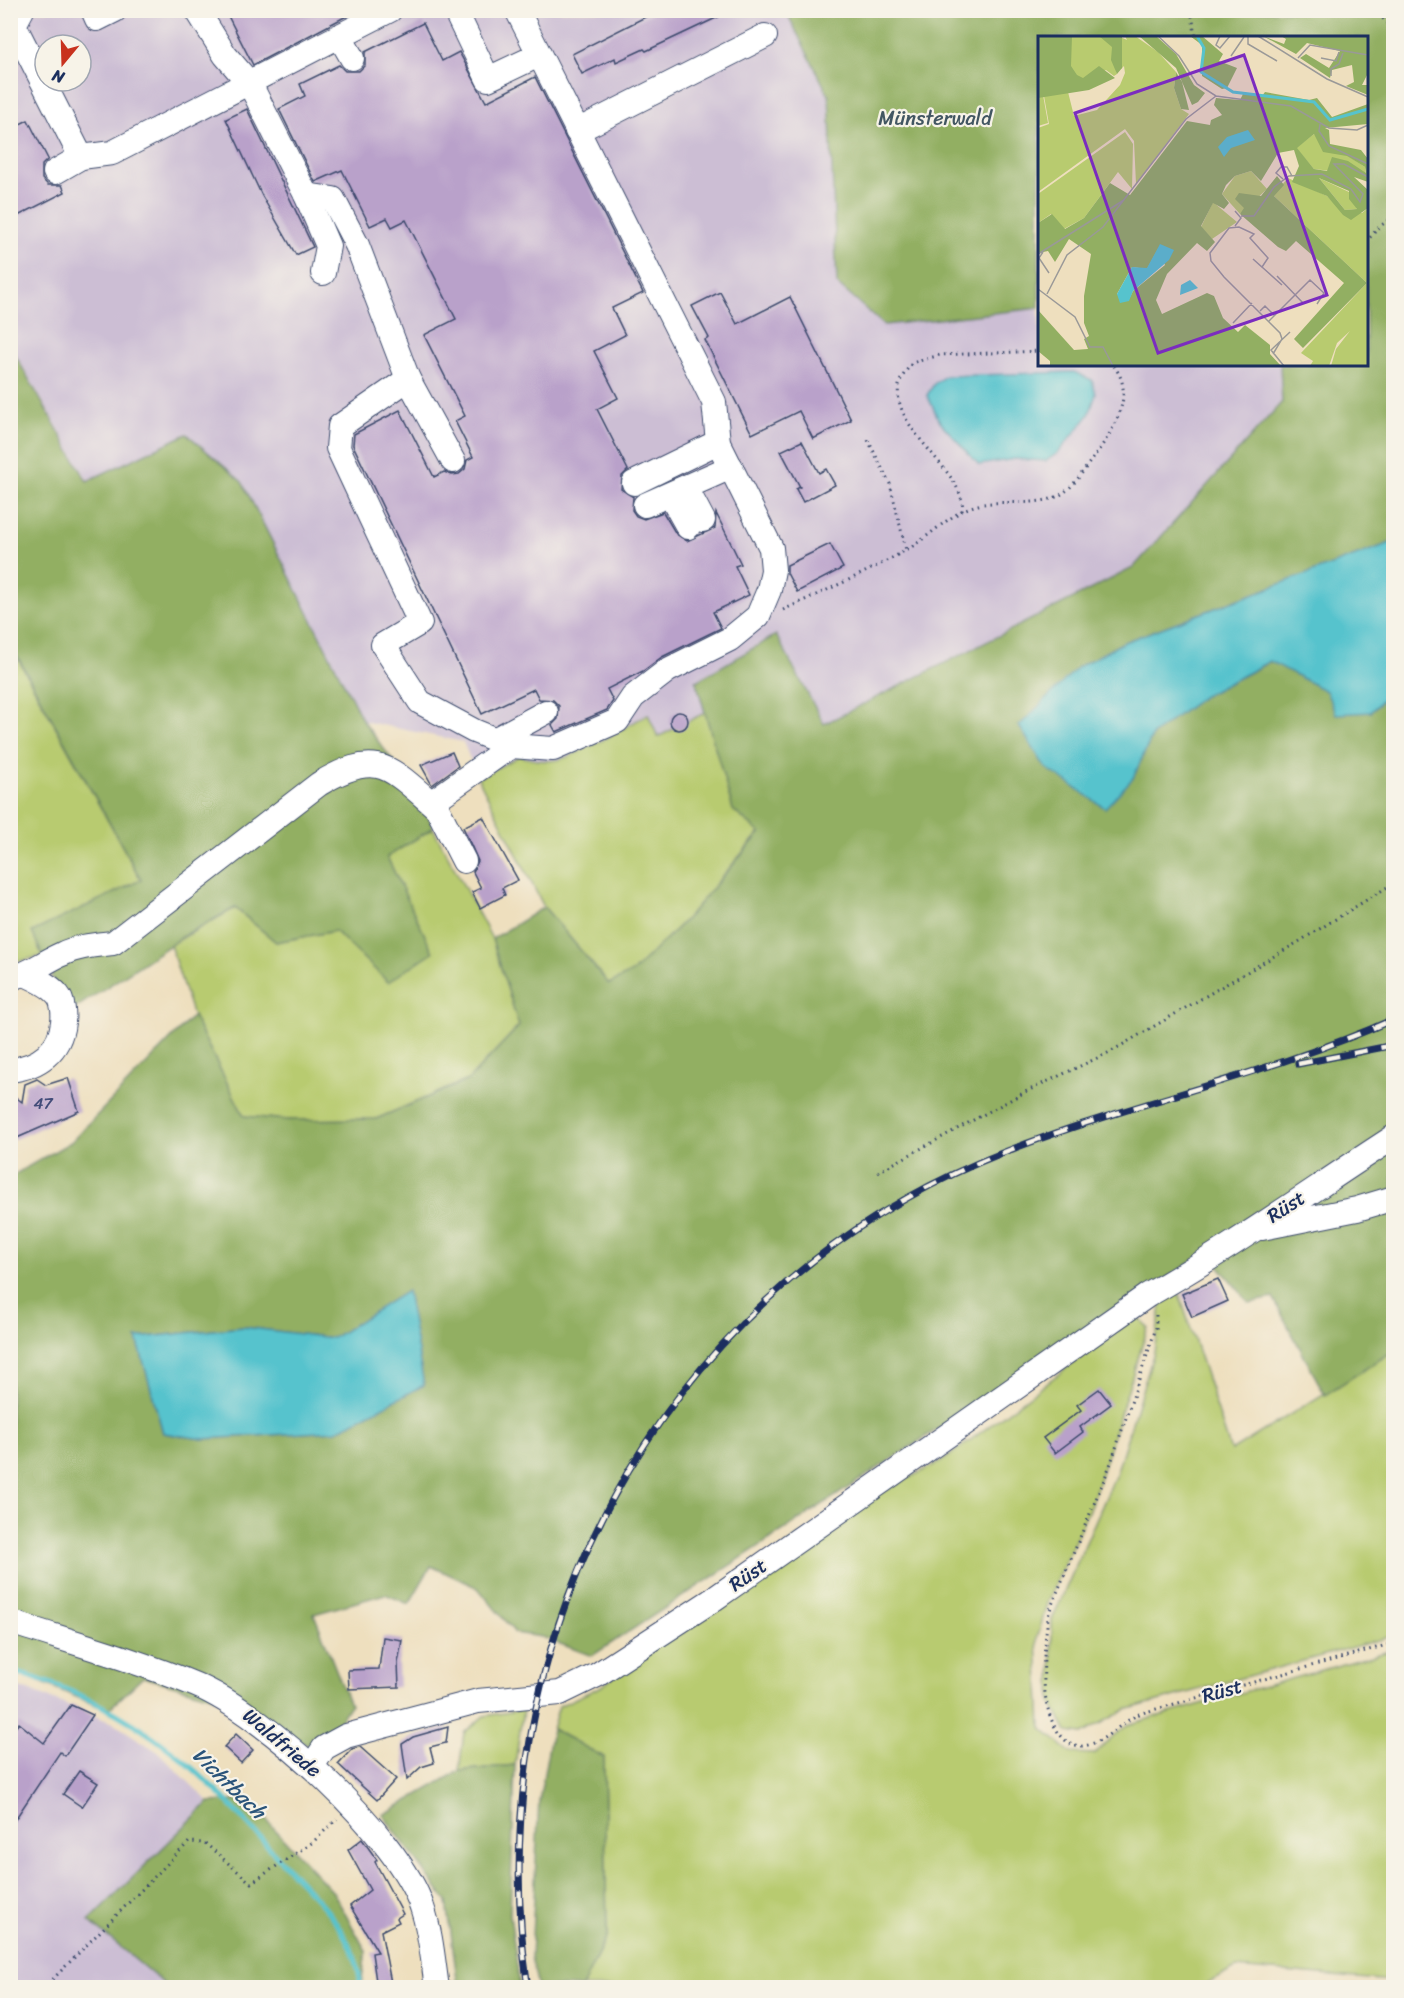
<svg xmlns="http://www.w3.org/2000/svg" width="1404" height="1998" font-family="Sriracha,sans-serif">
	<style>
		.industrial { fill: #ccbed4; fill-rule: evenodd }
		.green { fill: #b8cb6f; stroke: #6a7d66; stroke-width: 1.5 }
		.forest { fill: #92af62; stroke: #566f60; stroke-width: 1.5; fill-rule: evenodd }
		.water { fill: #56c3cd; stroke: #387996; stroke-width: 1.5 }
		.lines { fill: none; stroke-linecap: round; stroke-linejoin: round }
		.stream { stroke: #56c3cd; stroke-width: 5 }
		.building { fill: #b9a1ca }
		.minor-casing { stroke: #3b496c; stroke-width: 26 }
		.path { stroke: #3b496c; stroke-width: 3; stroke-dasharray: 1.5 4.5; stroke-linecap: butt }
		.minor { stroke: #fff; stroke-width: 24 }
		.rail-casing { stroke: #1b2f5e; stroke-width: 7 }
		.rail { stroke: #f7f3e8; stroke-width: 4.5; stroke-dasharray: 14; stroke-linecap: butt }
		.labels { text-anchor: middle; dominant-baseline: central; stroke-width: 4.5; stroke-linejoin: round; paint-order: stroke }
		.number-label { font-size: 16px; fill: #424c79 }
		.park-label { font-size: 20px; fill: #425662; stroke: #f7f3e8 }
		.street-label { font-size: 20px; fill: #1b2f5e; stroke: #f7f3e8 }
		.water-label { font-size: 21px; font-style: italic; fill: #2a547a; stroke: #f7f3e8 }
		.inset-river { fill: none; stroke: #56c3cd; stroke-width: 3 }
		.inset-road { fill: none; stroke: #9a9998; stroke-width: 1.5 }
		.view { fill: #7b2cbf; fill-opacity: 0.15; stroke: #7b2cbf; stroke-width: 3 }
		.inset-edge { fill: none; stroke: #1b2f5e; stroke-width: 3 }
	</style>
	<rect width="100%" height="100%" fill="#f7f3e8"/>
	<filter id="ink" filterUnits="userSpaceOnUse"><feTurbulence type="fractalNoise" baseFrequency=".0167" numOctaves="2"/><feDisplacementMap in="SourceGraphic" scale="12" xChannelSelector="R" yChannelSelector="G"/><feConvolveMatrix kernelMatrix="1 2 1 2 8 2 1 2 1" color-interpolation-filters="sRGB"/></filter>
	<filter id="wash" filterUnits="userSpaceOnUse"><feTurbulence type="fractalNoise" baseFrequency=".008" numOctaves="4" result="noise"/><feDisplacementMap in="SourceGraphic" scale="24" xChannelSelector="R" yChannelSelector="G"/><feGaussianBlur stdDeviation="1.35" result="paint"/><feColorMatrix in="noise" values="0 0 0 0 0 0 0 0 0 0 0 0 0 0 0 0 0 1.4 0 .05"/><feComposite in="paint" operator="in"/></filter>
	<g filter="url(#wash)">
		<rect width="100%" height="100%" fill="#eedfbe"/>
		<g class="industrial">
			<path d="M 10,11 L 786,11 L 829,96 L 837,284 L 884,325 L 1039,308 L 1040,364 L 1280,365 L 1282,401 L 1133,568 L 824,724 L 776,635 L 697,681 L 706,712 L 658,737 L 647,714 L 605,738 L 558,760 L 538,761 L 519,756 L 478,778 L 463,742 L 363,721 L 242,482 L 187,434 L 88,481 L 11,346 ZM 45,45 L 81,45 L 81,81 L 45,81 Z"/>
			<polygon points="10,1686 28,1690 113,1723 158,1752 209,1802 89,1921 169,1987 11,1987"/>
		</g>
		<g class="green">
			<polygon points="10,645 141,880 33,932 42,956 11,963"/>
			<path d="M 706,712 L 733,809 L 760,832 L 687,918 L 634,972 L 609,984 L 544,907 L 478,778 L 519,756 C 532,759 543,762 556,760 C 577,757 628,726 648,714 L 658,737 Z"/>
			<polygon points="433,828 492,939 519,1026 468,1080 376,1119 288,1120 244,1116 193,1016 170,945 235,908 276,942 335,931 432,951 387,857"/>
			<polygon points="1177,1287 1231,1451 1393,1351 1393,1636 1125,1710 1082,1734 1067,1732 1051,1701 1052,1620 1116,1474 1154,1352 1162,1299"/>
			<polygon points="1136,1316 1148,1327 1091,1505 1048,1600 1037,1639 1041,1728 1071,1753 1094,1754 1127,1725 1393,1650 1393,1981 1236,1968 1199,1988 582,1987 607,1936 604,1758 552,1729 559,1706 602,1686 799,1536 945,1459"/>
			<polygon points="523,1710 515,1765 459,1771 464,1733 484,1716"/>
		</g>
		<g class="forest">
			<path d="M 786,11 L 1393,11 L 1393,542 L 1124,642 L 1078,667 L 1133,778 L 1153,734 L 1204,696 L 1271,661 L 1371,712 L 1393,688 L 1393,1351 L 1325,1395 L 1273,1298 L 1249,1303 L 1207,1252 L 592,1656 L 542,1637 L 515,1633 L 478,1588 L 431,1566 L 409,1604 L 385,1594 L 314,1614 L 350,1705 L 319,1753 L 240,1704 L 143,1677 L 108,1710 L 11,1670 L 10,1177 L 71,1142 L 193,1016 L 244,1116 L 288,1120 L 376,1119 L 468,1080 L 519,1026 L 492,939 L 544,907 L 609,984 L 634,971 L 687,918 L 760,833 L 733,810 L 696,681 L 776,635 L 824,724 L 1133,568 L 1282,402 L 1280,365 L 1366,364 L 1366,38 L 1040,38 L 1039,308 L 884,325 L 837,284 L 829,96 ZM 407,1292 L 424,1385 L 336,1431 L 203,1439 L 163,1433 L 137,1338 L 243,1327 L 333,1338 Z"/>
			<polygon points="10,346 87,481 187,434 242,482 363,721 423,801 433,828 387,857 433,952 388,982 335,931 276,942 235,908 187,934 68,1013 32,932 141,880 11,645"/>
			<polygon points="552,1729 604,1757 607,1936 582,1987 538,1987 531,1957 539,1801"/>
			<polygon points="515,1765 510,1914 520,1987 458,1987 447,1902 383,1815 459,1771"/>
			<polygon points="248,1800 333,1892 366,1951 361,1987 168,1987 89,1921 209,1802"/>
		</g>
		<g class="water">
			<polygon points="1074,372 1092,380 1096,394 1089,415 1059,452 1046,461 1015,459 979,465 940,422 927,395 934,384 945,376"/>
			<polygon points="1393,542 1393,688 1371,712 1336,714 1326,691 1270,661 1204,696 1153,734 1133,778 1105,808 1045,767 1019,726 1078,667 1124,642"/>
			<polygon points="407,1291 424,1385 336,1431 202,1439 163,1433 137,1338 243,1327 333,1338"/>
		</g>
		<g class="lines">
			<path class="stream" d="M 10,1671 C 69,1686 125,1714 173,1752 C 214,1784 248,1824 282,1862 C 297,1879 315,1895 329,1913 C 343,1931 363,1964 359,1988"/>
		</g>
		<g id="blocks">
			<g class="building">
				<polygon points="225,10 358,10 253,65"/>
				<polygon points="659,10 733,10 646,51 644,49 616,62 615,58 582,74 572,54"/>
				<polygon points="423,23 442,61 459,52 486,102 535,77 643,293 612,308 625,335 594,351 618,398 597,409 628,470 622,476 621,489 633,497 632,510 636,516 644,519 663,512 676,534 687,541 715,528 716,513 741,564 735,566 749,595 713,612 721,628 662,657 643,671 607,689 613,701 607,710 556,732 552,725 558,719 559,706 553,700 539,699 534,689 482,714 353,445 354,434 400,410 434,477 444,472 452,475 459,474 465,469 467,460 473,457 455,421 465,416 424,335 456,319 406,220 392,227 387,218 370,226 342,170 315,182 279,109 305,96 300,84 339,65 345,71 359,71 365,65 365,52"/>
				<polygon points="247,109 313,247 296,255 262,196 226,119"/>
				<polygon points="28,120 48,159 42,165 42,179 48,185 62,185 65,192 10,220 10,129"/>
				<polygon points="720,292 737,324 790,297 851,420 813,439 799,411 752,434 705,340 709,338 692,306"/>
				<polygon points="802,441 819,473 826,469 835,485 803,502 796,489 800,487 781,451"/>
				<polygon points="830,544 843,568 797,592 787,573 787,565"/>
				<circle cx="679" cy="721" r="9"/>
				<polygon points="452,752 458,766 432,785 421,765"/>
				<polygon points="483,817 518,880 502,888 505,895 480,908 472,892 481,888 473,872 478,861 463,827"/>
				<polygon points="68,1078 79,1111 10,1141 10,1093 22,1102 25,1084 37,1079 46,1085"/>
				<polygon points="1218,1279 1228,1301 1192,1317 1182,1294"/>
				<polygon points="1099,1389 1111,1404 1080,1427 1083,1432 1055,1453 1043,1438 1081,1410 1077,1405"/>
				<polygon points="383,1637 402,1640 398,1663 399,1687 349,1689 348,1670 379,1669"/>
				<polygon points="71,1705 93,1715 65,1756 60,1752 10,1827 10,1734 19,1723 44,1743"/>
				<polygon points="448,1727 446,1743 430,1747 434,1763 421,1767 407,1780 402,1744 413,1737"/>
				<polygon points="236,1734 253,1750 241,1763 224,1747"/>
				<polygon points="360,1747 396,1779 377,1800 338,1764 352,1749"/>
				<polygon points="79,1771 98,1783 82,1807 63,1794"/>
				<polygon points="362,1839 377,1860 375,1862 403,1914 397,1918 399,1922 381,1931 392,1988 377,1988 372,1953 378,1952 350,1906 370,1890 348,1850"/>
			</g>
		</g>
	</g>
	<g filter="url(#ink)">
		<use href="#blocks" fill-opacity="0" stroke="#3b496c" stroke-width="1.5"/>
		<g class="lines">
			<g class="minor-casing">
				<g id="minor">
					<polyline points="22,10 14,25 81,157 112,153 390,10"/>
					<polyline points="93,10 97,19 115,10"/>
					<polyline points="197,10 225,55 250,84 306,195 328,246 323,273"/>
					<polyline points="455,10 488,79 539,55"/>
					<polyline points="340,37 352,58"/>
					<polyline points="577,131 765,36"/>
					<polyline points="55,172 81,157"/>
					<polyline points="306,195 333,199 357,245 408,379"/>
					<polyline points="453,461 408,379 340,426 338,448 420,623 383,645 420,702 474,731 511,746 553,749 617,721 633,697 668,670 730,639 758,616 769,590 773,570 771,548 718,442 714,402 517,10"/>
					<polyline points="634,483 718,442"/>
					<polyline points="686,488 703,520"/>
					<polyline points="670,495 688,527"/>
					<polyline points="645,505 731,467"/>
					<polyline points="496,739 546,712"/>
					<polyline points="464,861 437,808 439,797 511,746"/>
					<path d="M 10,978 C 31,974 43,962 62,954 C 78,946 96,945 113,943 L 319,784 C 379,748 390,768 437,808"/>
					<path d="M 10,1070 C 39,1067 60,1051 63,1022 C 64,1014 63,1001 58,995 C 51,986 38,980 27,975"/>
					<polyline points="1262,1228 1357,1209 1394,1198"/>
					<path d="M 10,1622 C 72,1642 136,1660 196,1685 C 264,1713 400,1837 422,1907 C 431,1933 433,1961 437,1988"/>
					<path d="M 312,1766 L 324,1748 L 346,1736 L 478,1701 L 560,1693 L 597,1675 L 711,1601 L 1148,1295 C 1233,1247 1312,1190 1394,1137"/>
				</g>
			</g>
			<g class="path">
				<polyline points="1191,10 1196,38"/>
				<polyline points="1374,10 1394,29"/>
				<polyline points="1366,242 1380,226 1394,217"/>
				<polyline points="868,440 890,484 906,550"/>
				<path d="M 962,511 C 969,472 882,425 901,379 C 904,374 908,368 912,363 L 940,355 L 1040,351"/>
				<path d="M 783,610 C 824,591 867,573 906,550 C 926,539 942,522 962,511 C 991,495 1026,509 1056,497 C 1072,490 1080,475 1090,462 C 1109,437 1140,394 1112,364"/>
				<polyline points="878,1172 1025,1092 1110,1052 1300,941 1394,883"/>
				<path d="M 1156,1315 L 1156,1328 L 1111,1463 L 1049,1612 C 1043,1649 1034,1726 1074,1746 C 1102,1749 1118,1722 1142,1713 L 1394,1643"/>
				<polyline points="44,1988 189,1842 205,1843 251,1883 313,1842 337,1819"/>
			</g>
			<use href="#minor" class="minor"/>
			<g class="rail-casing">
				<g id="rail">
					<polyline points="1298,1064 1394,1045"/>
					<path d="M 528,1988 C 476,1642 657,1301 980,1162 C 1115,1105 1260,1079 1394,1019"/>
				</g>
			</g>
			<use href="#rail" class="rail"/>
		</g>
	</g>
	<g class="labels">
		<g class="number-label">
			<text x="43" y="1103">47</text>
		</g>
		<g class="park-label">
			<text x="935" y="118">Münsterwald</text>
		</g>
		<g class="street-label">
			<text transform="translate(1286 1207) rotate(-33)">Rüst</text>
			<text transform="translate(748 1575) rotate(-35)">Rüst</text>
			<text transform="translate(1222 1691) rotate(-16)">Rüst</text>
			<text transform="translate(282 1743) rotate(40)">Waldfriede</text>
		</g>
		<g class="water-label">
			<text transform="translate(229 1783) rotate(44)">Vichtbach</text>
		</g>
	</g>
	<g transform="translate(1038 36)">
		<rect width="330" height="330" fill="#eedfbe"/>
		<path d="M 0,0 L 80,0 L 89,4 L 87,0 L 97,0 L 120,16 L 138,36 L 136,52 L 143,73 L 151,78 L 98,148 L 96,105 L 87,93 L 0,156 L 0,92 L 11,88 L 6,60 L 30,56 L 36,80 L 59,74 L 82,49 L 87,37 L 86,30 L 83,33 L 77,26 L 79,38 L 76,40 L 68,34 L 0,59 ZM 5,59 L 10,87 L 0,90 L 0,62 ZM 87,96 L 95,108 L 94,153 L 80,136 L 46,182 L 26,193 L 13,178 L 0,187 L 0,158 ZM 276,98 L 327,131 L 328,139 L 276,133 L 258,112 ZM 213,135 L 229,153 L 202,178 L 184,158 L 197,140 ZM 250,142 L 289,160 L 304,175 L 324,177 L 330,172 L 330,330 L 293,330 L 298,313 L 312,295 L 299,307 L 291,330 L 272,330 L 275,325 L 263,317 L 329,247 L 235,159 ZM 281,142 L 311,156 L 319,173 L 307,174 ZM 175,166 L 199,186 L 174,203 L 163,191 Z" fill="#b8cb6f"/>
		<path d="M 0,0 L 34,0 L 33,30 L 39,39 L 45,42 L 61,30 L 77,42 L 51,54 L 0,62 ZM 61,0 L 84,0 L 84,32 L 79,38 L 73,24 L 74,11 ZM 101,0 L 118,0 L 138,18 L 156,49 L 167,57 L 160,66 L 154,69 L 138,32 ZM 152,0 L 164,0 L 185,18 L 181,25 L 199,32 L 189,52 L 184,53 L 164,40 L 164,9 ZM 225,0 L 246,8 L 248,3 L 243,0 L 330,0 L 330,37 L 324,49 L 330,49 L 330,59 L 308,50 L 316,46 L 314,29 L 294,34 L 292,42 L 262,22 L 268,18 L 291,32 L 302,15 L 269,7 L 258,18 ZM 138,36 L 144,46 L 151,74 L 143,73 L 136,52 ZM 227,56 L 271,64 L 279,62 L 294,81 L 330,68 L 330,88 L 287,92 L 291,94 L 292,108 L 323,114 L 330,123 L 330,146 L 316,141 L 330,154 L 330,172 L 313,184 L 305,179 L 289,160 L 254,146 L 261,130 L 256,114 L 240,117 L 223,145 L 213,135 L 197,140 L 188,149 L 184,158 L 191,167 L 186,173 L 175,167 L 163,190 L 177,206 L 169,215 L 159,207 L 129,238 L 118,264 L 124,278 L 169,257 L 176,260 L 185,282 L 200,296 L 207,289 L 232,309 L 232,318 L 243,330 L 12,330 L 12,325 L 0,315 L 0,274 L 36,314 L 50,313 L 46,303 L 51,300 L 46,287 L 46,260 L 53,218 L 31,203 L 17,226 L 10,215 L 0,217 L 0,187 L 14,178 L 27,193 L 46,182 L 72,147 L 92,159 L 149,85 L 172,89 L 173,84 L 184,79 L 176,69 L 178,62 L 202,64 L 205,58 L 224,60 ZM 276,98 L 285,116 L 309,120 L 327,131 L 328,137 L 310,125 L 294,121 L 289,135 L 276,133 L 259,112 ZM 281,142 L 311,155 L 311,163 L 319,173 L 307,174 ZM 120,213 L 127,229 L 95,255 L 90,265 L 79,258 L 94,231 L 109,233 ZM 239,140 L 246,149 L 236,160 L 329,247 L 265,312 L 256,303 L 306,247 L 258,205 L 248,215 L 240,211 L 202,178 L 206,172 L 197,163 L 201,157 L 223,160 Z" fill="#92af62" fill-rule="evenodd"/>
		<path d="M 210,94 L 217,104 L 193,112 L 186,121 L 180,111 L 189,101 ZM 122,208 L 136,214 L 131,224 L 95,255 L 91,265 L 82,267 L 79,258 L 94,231 L 109,232 ZM 152,244 L 160,252 L 142,259 L 143,249 Z" fill="#56c3cd"/>
		<path class="inset-river" d="M 159,0 L 166,12 L 163,36 L 195,56 L 276,66 L 292,84 L 330,73"/>
		<path class="inset-road" d="M 120,0 L 141,20 L 159,48 L 178,60 L 253,70 L 291,92 L 319,94 L 330,89M 182,0 L 178,9 L 182,12 L 192,0M 210,0 L 210,8 L 239,25M 220,0 L 289,43 L 330,61M 193,20 L 206,1M 260,22 L 272,9 L 330,19M 283,22 L 298,25 L 301,16M 293,40 L 293,33 L 301,28 L 305,17M 282,88 L 281,95 L 291,110 L 330,128M 245,143 L 238,137 L 243,131 L 249,131 L 254,140M 203,180 L 216,180 L 236,151 L 251,140 L 284,138 L 313,153 L 322,166 L 325,158 L 296,128 L 306,128 L 330,141M 197,190 L 203,182 L 197,175M 5,216 L 1,222 L 11,237M 0,218 L 86,164M 215,223 L 224,231 L 230,222 L 212,202 L 216,198 L 201,191 L 191,192 L 172,217 L 173,225 L 186,241 L 242,297 L 244,303 L 235,318M 224,231 L 244,249M 239,240 L 265,267M 0,253 L 37,281 L 52,311 L 65,311 L 75,330M 9,258 L 29,219 L 65,191 L 148,83 L 178,60M 222,275 L 227,270 L 236,279M 231,285 L 272,244 L 286,257 L 279,268M 195,287 L 214,267M 246,330 L 233,314 L 252,296"/>
		<path class="view" d="M 206,19 L 289,259 L 120,317 L 37,77 Z"/>
		<rect width="330" height="330" class="inset-edge"/>
	</g>
	<rect width="1404" height="1998" fill="none" stroke="#f7f3e8" stroke-width="36"/>
	<g transform="translate(63 63) rotate(199)"><circle r="28" fill="#f7f3e8" stroke="#9fa5b1" stroke-width="1.5"/>
	<path d="M0-4.5L10 22L0 15L-10 22Z" fill="#c8321e"/>
	<text y="-9" font-size="16" font-weight="bold" text-anchor="middle" fill="#1b2f5e">N</text>
	</g>
</svg>
